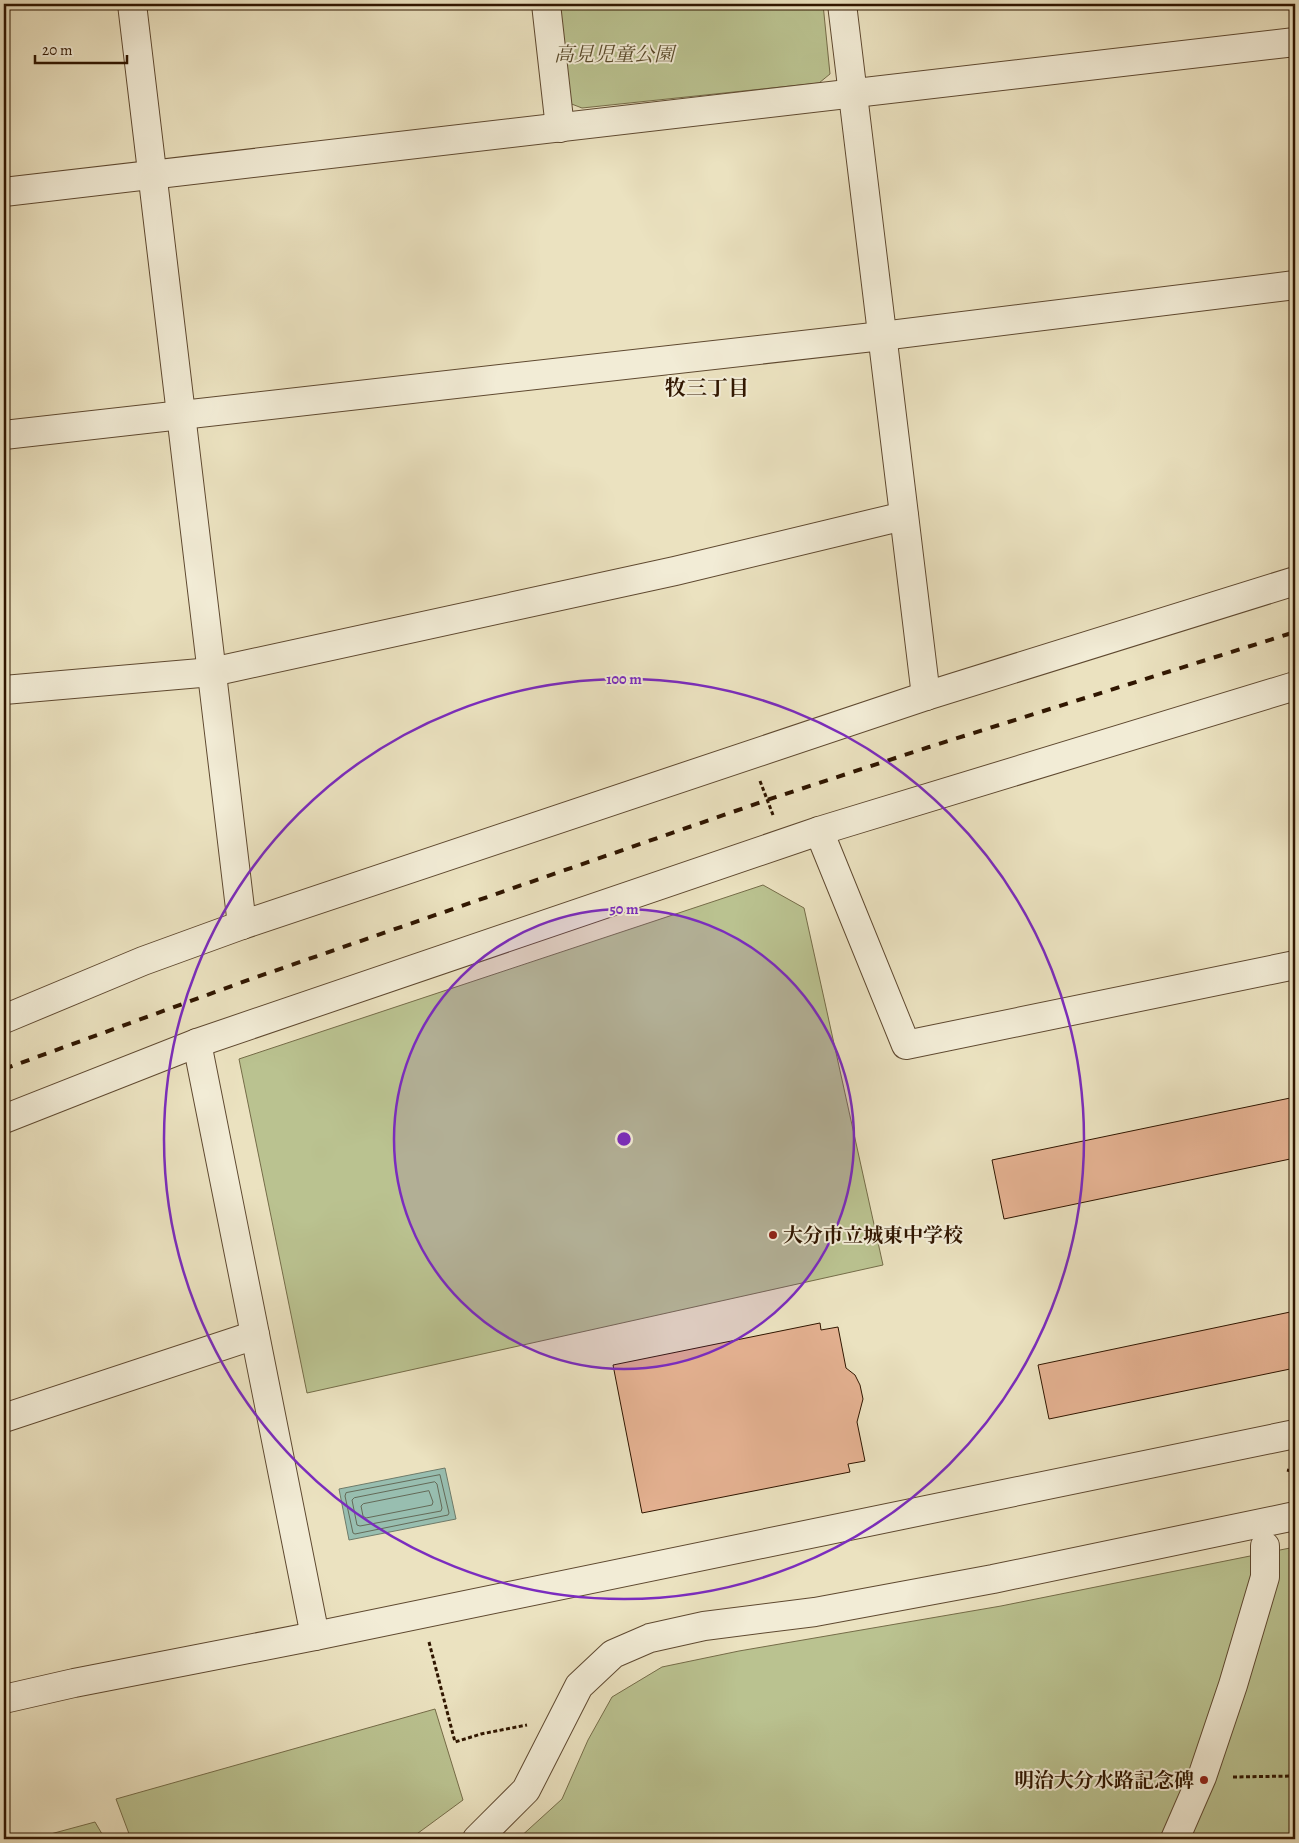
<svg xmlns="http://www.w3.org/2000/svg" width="1299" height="1843" font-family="Alegreya,'Noto Serif JP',serif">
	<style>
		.green { fill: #bac290; stroke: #756c48 }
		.water { fill: #98beb0; stroke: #6e7b6a }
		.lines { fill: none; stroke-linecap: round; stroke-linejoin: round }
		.shore { stroke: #646a58; stroke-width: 1 }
		.building { fill: #e4b191; stroke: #301600 }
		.minor-casing { stroke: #5f4930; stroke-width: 30 }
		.path { stroke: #301600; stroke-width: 3; stroke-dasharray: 4 2.5; stroke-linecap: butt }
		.minor { stroke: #f2ecd6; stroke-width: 28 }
		.rail { stroke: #301600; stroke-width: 4; stroke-dasharray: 9 9; stroke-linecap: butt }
		.ring { fill: none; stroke: #7b2cbf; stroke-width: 2.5 }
		.poi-dot { fill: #8f2418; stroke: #f2ecd6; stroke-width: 2 }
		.labels { text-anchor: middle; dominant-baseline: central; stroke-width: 4; stroke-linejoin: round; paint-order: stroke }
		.park-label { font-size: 20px; font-style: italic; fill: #594a2b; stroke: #f2ecd6 }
		.poi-label { font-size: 20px; font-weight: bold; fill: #301600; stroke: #f2ecd6; text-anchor: start }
		.neighbourhood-label { font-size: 21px; font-weight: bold; fill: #301600; stroke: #f2ecd6 }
		.centre { fill: #7b2cbf; stroke: #f2ecd6; stroke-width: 2.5 }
		.ring-label { font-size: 15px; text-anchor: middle; font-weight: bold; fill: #7b2cbf; stroke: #f2ecd6; stroke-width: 4; stroke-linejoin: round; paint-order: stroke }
	</style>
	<rect width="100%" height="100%" fill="#ebe2c0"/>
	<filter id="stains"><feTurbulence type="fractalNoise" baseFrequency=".004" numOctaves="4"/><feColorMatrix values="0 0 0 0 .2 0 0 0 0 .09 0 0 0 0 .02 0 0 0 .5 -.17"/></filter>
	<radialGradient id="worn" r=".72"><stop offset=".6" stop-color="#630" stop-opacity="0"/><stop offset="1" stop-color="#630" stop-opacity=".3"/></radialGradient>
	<g class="green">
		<polygon points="556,4 823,4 830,74 819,83 582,108 569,103"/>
		<polygon points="763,885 804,908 883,1265 307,1393 239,1059"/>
		<polygon points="1295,1547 1295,1839 518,1839 562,1799 588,1740 612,1697 662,1667 739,1651 1001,1606"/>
		<polygon points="435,1709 463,1800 410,1839 131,1839 116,1799"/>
		<polygon points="95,1822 105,1839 32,1839"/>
	</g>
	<polygon class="water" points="445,1468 456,1519 349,1540 339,1489"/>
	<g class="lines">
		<g class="shore">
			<polygon points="440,1475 449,1513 448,1515 355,1534 353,1533 345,1496 346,1493"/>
			<polygon points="435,1482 437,1484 442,1508 441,1511 360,1526 357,1525 352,1500 354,1498"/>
			<polygon points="429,1491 433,1502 432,1505 366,1518 363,1516 361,1506 363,1504"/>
		</g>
	</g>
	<g class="building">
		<polygon points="1295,1097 1295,1158 1004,1219 992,1160"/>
		<polygon points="1295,1311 1295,1368 1049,1419 1038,1365"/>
		<polygon points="820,1323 821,1330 838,1327 846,1368 855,1375 860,1385 863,1399 857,1422 865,1461 848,1464 850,1472 642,1513 613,1365"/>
	</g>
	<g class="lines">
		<g class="minor-casing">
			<g id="minor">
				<polyline points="132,4 242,925"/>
				<polyline points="546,4 560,128"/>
				<polyline points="842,4 926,696"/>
				<polyline points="4,192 1295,42"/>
				<polyline points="4,435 882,336 1295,285"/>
				<polyline points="4,690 212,672 675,571 904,516"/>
				<polyline points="819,831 906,1045 1295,965"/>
				<polyline points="4,1019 143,961 242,925 926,696 1295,581"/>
				<polyline points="197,1043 315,1636"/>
				<polyline points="4,1119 197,1043 819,831 1295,686"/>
				<polyline points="4,1418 255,1335"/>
				<polyline points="4,1699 74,1683 315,1636 1295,1434"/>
				<polyline points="477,1839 526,1790 579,1686 613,1654 650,1638 704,1626 815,1612 993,1579 1295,1516"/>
				<polyline points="1175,1839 1202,1777 1233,1685 1265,1577 1265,1546"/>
			</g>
		</g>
		<g class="path">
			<polyline points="760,781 773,815"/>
			<polyline points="1287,1470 1295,1472"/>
			<polyline points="429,1642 455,1742 481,1734 527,1725"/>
			<polyline points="1233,1777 1295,1776"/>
		</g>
		<use href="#minor" class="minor"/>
		<polyline class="rail" points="4,1069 251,979 767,800 929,747 1295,632"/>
	</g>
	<circle cx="624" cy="1139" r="230" fill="#7b2cbf" fill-opacity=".12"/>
	<g class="ring">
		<circle cx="624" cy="1139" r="230"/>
		<circle cx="624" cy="1139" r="460"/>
	</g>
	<g class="poi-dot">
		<circle cx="773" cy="1235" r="5"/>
		<circle cx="1204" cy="1780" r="5"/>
	</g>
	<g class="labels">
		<g class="park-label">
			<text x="614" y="54">高見児童公園</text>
		</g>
		<g class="poi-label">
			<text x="783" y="1235">大分市立城東中学校</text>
			<text x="1194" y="1780" text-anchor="end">明治大分水路記念碑</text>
		</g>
		<g class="neighbourhood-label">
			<text x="707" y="388">牧三丁目</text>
		</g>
	</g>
	<circle cx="624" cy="1139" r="8" class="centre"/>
	<g class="ring-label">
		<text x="624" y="684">100 m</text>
		<text x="624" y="914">50 m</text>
	</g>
	<rect width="1299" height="1843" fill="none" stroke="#ebe2c0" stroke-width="20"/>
	<rect x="5" y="5" width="1289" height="1833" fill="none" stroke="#301600" stroke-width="2.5"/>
	<rect x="10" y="10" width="1279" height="1823" fill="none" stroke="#301600"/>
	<path d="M35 55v8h92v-8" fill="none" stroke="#301600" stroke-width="2.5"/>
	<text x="42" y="55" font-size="15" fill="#301600" stroke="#f2ecd6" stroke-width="4" paint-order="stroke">20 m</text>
	<rect width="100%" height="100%" filter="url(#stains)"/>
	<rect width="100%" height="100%" fill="url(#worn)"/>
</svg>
